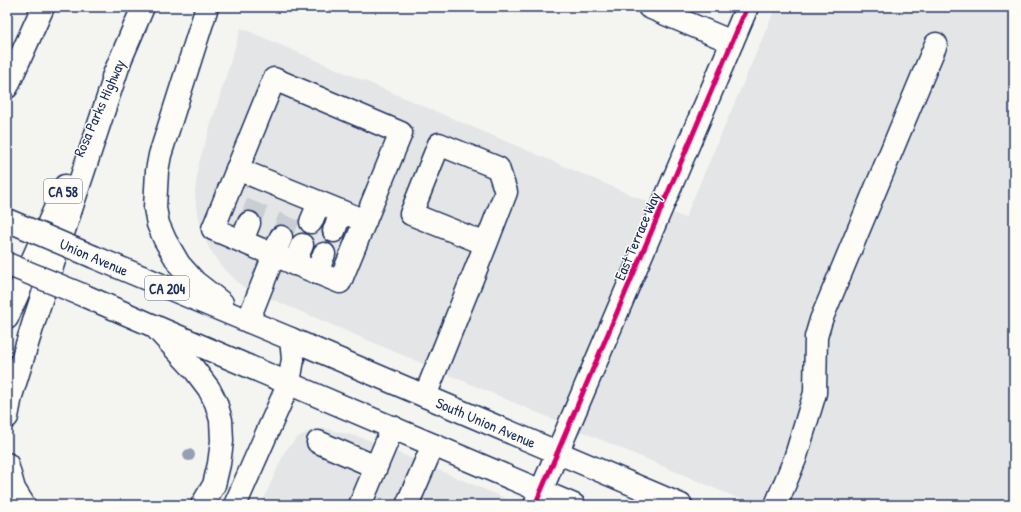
<svg xmlns="http://www.w3.org/2000/svg" width="1021" height="512" font-family="'Patrick Hand',sans-serif">
	<style>
		.built { fill: #e4e5e6 }
		.lines { fill: none; stroke-linecap: round; stroke-linejoin: round }
		.minor-tunnel { stroke: #c9cdd4; stroke-width: 22; stroke-dasharray: 22 11; stroke-linecap: butt }
		.minor-casing { stroke: #1b2f5e; stroke-width: 25 }
		.major-casing { stroke: #1b2f5e; stroke-width: 25 }
		.highway-casing { stroke: #1b2f5e; stroke-width: 25 }
		.minor { stroke: #fdfcf7; stroke-width: 22 }
		.major { stroke: #fdfcf7; stroke-width: 22 }
		.highway { stroke: #fdfcf7; stroke-width: 22 }
		.highway-bridge-casing { stroke: #1b2f5e; stroke-width: 25; stroke-linecap: butt }
		.highway-bridge { stroke: #fdfcf7; stroke-width: 22 }
		.cycleway-casing { stroke: #fdfcf7; stroke-width: 8 }
		.cycleway { stroke: #d6006c; stroke-width: 5 }
		.tree { fill: #969fb1 }
		.labels { text-anchor: middle; dominant-baseline: central; stroke-width: 3; stroke-linejoin: round; paint-order: stroke }
		.shield { fill: #fdfcf7; stroke: #5f6c8c; stroke-width: 1 }
		.shield-label { font-size: 14px; font-weight: bold; fill: #1b2f5e }
		.street-label { font-size: 15px; fill: #1b2f5e; stroke: #fdfcf7 }
	</style>
	<rect width="100%" height="100%" fill="#f4f4f1"/>
	<filter id="ink" filterUnits="userSpaceOnUse"><feTurbulence type="fractalNoise" baseFrequency=".025" numOctaves="2"/><feDisplacementMap in="SourceGraphic" scale="8" xChannelSelector="R" yChannelSelector="G"/><feConvolveMatrix kernelMatrix="1 2 1 2 8 2 1 2 1" color-interpolation-filters="sRGB"/></filter>
	<g filter="url(#ink)">
		<g class="built">
			<polygon points="776,7 1014,7 1014,505 754,505 243,287 221,266 209,248 203,235 196,206 195,192 198,166 241,28 685,218"/>
			<polygon points="324,428 366,439 521,505 261,505 285,451 298,437 310,431"/>
		</g>
		<g class="lines">
			<g class="minor-tunnel">
				<polyline points="249,223 259,199"/>
				<polyline points="281,237 292,211"/>
			</g>
			<g class="minor-casing">
				<g id="minor">
					<polyline points="649,7 732,42"/>
					<polyline points="237,169 365,221"/>
					<polyline points="311,222 319,203"/>
					<polyline points="334,231 341,212"/>
					<polyline points="242,241 249,223"/>
					<polyline points="294,264 302,245"/>
					<polyline points="317,273 324,254"/>
					<polyline points="248,321 274,255 213,229 274,79 401,133 340,282 274,255 281,237"/>
					<polyline points="425,396 486,244 411,214 439,144 498,168 506,192 486,244"/>
					<polyline points="318,442 376,467"/>
					<polyline points="360,505 393,427"/>
					<polyline points="407,505 433,445"/>
					<polyline points="535,505 747,7"/>
					<polyline points="776,505 795,459 815,393 816,337 821,320 936,44"/>
				</g>
			</g>
			<g class="major-casing">
				<g id="major">
					<polyline points="154,326 574,505"/>
					<path id="s1" d="M 291,339 L 681,505"/>
				</g>
			</g>
			<g class="highway-casing">
				<g id="highway">
					<polyline points="207,7 160,155 157,171 155,208 158,224 165,240 179,264 195,282 222,303"/>
					<polyline points="113,77 143,7"/>
					<polyline points="7,87 43,7"/>
					<polyline points="94,257 291,339 293,359 289,383 235,505"/>
					<polyline points="85,296 154,326 194,369 209,389 216,403 221,420 222,441 219,464 214,485 202,505"/>
					<polyline points="7,318 65,186"/>
					<polyline points="7,417 11,396 36,315 119,64"/>
					<polyline points="7,464 14,489 24,505"/>
				</g>
			</g>
			<use href="#minor" class="minor"/>
			<use href="#major" class="major"/>
			<use href="#highway" class="highway"/>
			<g class="highway-bridge-casing">
				<g id="highway-bridge">
					<polyline points="7,220 94,257"/>
					<polyline points="7,264 85,296"/>
				</g>
			</g>
			<use href="#highway-bridge" class="highway-bridge"/>
			<g class="cycleway-casing">
				<polyline id="cycleway" points="535,505 747,7"/>
			</g>
			<use href="#cycleway" class="cycleway"/>
		</g>
		<circle class="tree" cx="189" cy="455" r="6"/>
	</g>
	<g class="labels">
		<g class="shield">
			<rect x="44" y="179" width="38" height="24" rx="3"/>
			<rect x="145" y="276" width="44" height="24" rx="3"/>
		</g>
		<g class="shield-label">
			<text x="63" y="191">CA 58</text>
			<text x="167" y="288">CA 204</text>
		</g>
		<g class="street-label">
			<text transform="translate(99 108) rotate(-66)">Rosa Parks Highway</text>
			<text transform="translate(637 236) rotate(-67)">East Terrace Way</text>
			<text transform="translate(94 257) rotate(23)">Union Avenue</text>
			<text stroke="none"><textPath href="#s1" startOffset="212">South Union Avenue</textPath></text>
		</g>
	</g>
	<rect width="1021" height="512" fill="none" stroke="#fdfcf7" stroke-width="24"/>
	<rect x="12" y="12" width="997" height="488" fill="none" stroke="#1b2f5e" stroke-width="1.5" filter="url(#ink)"/>
</svg>
